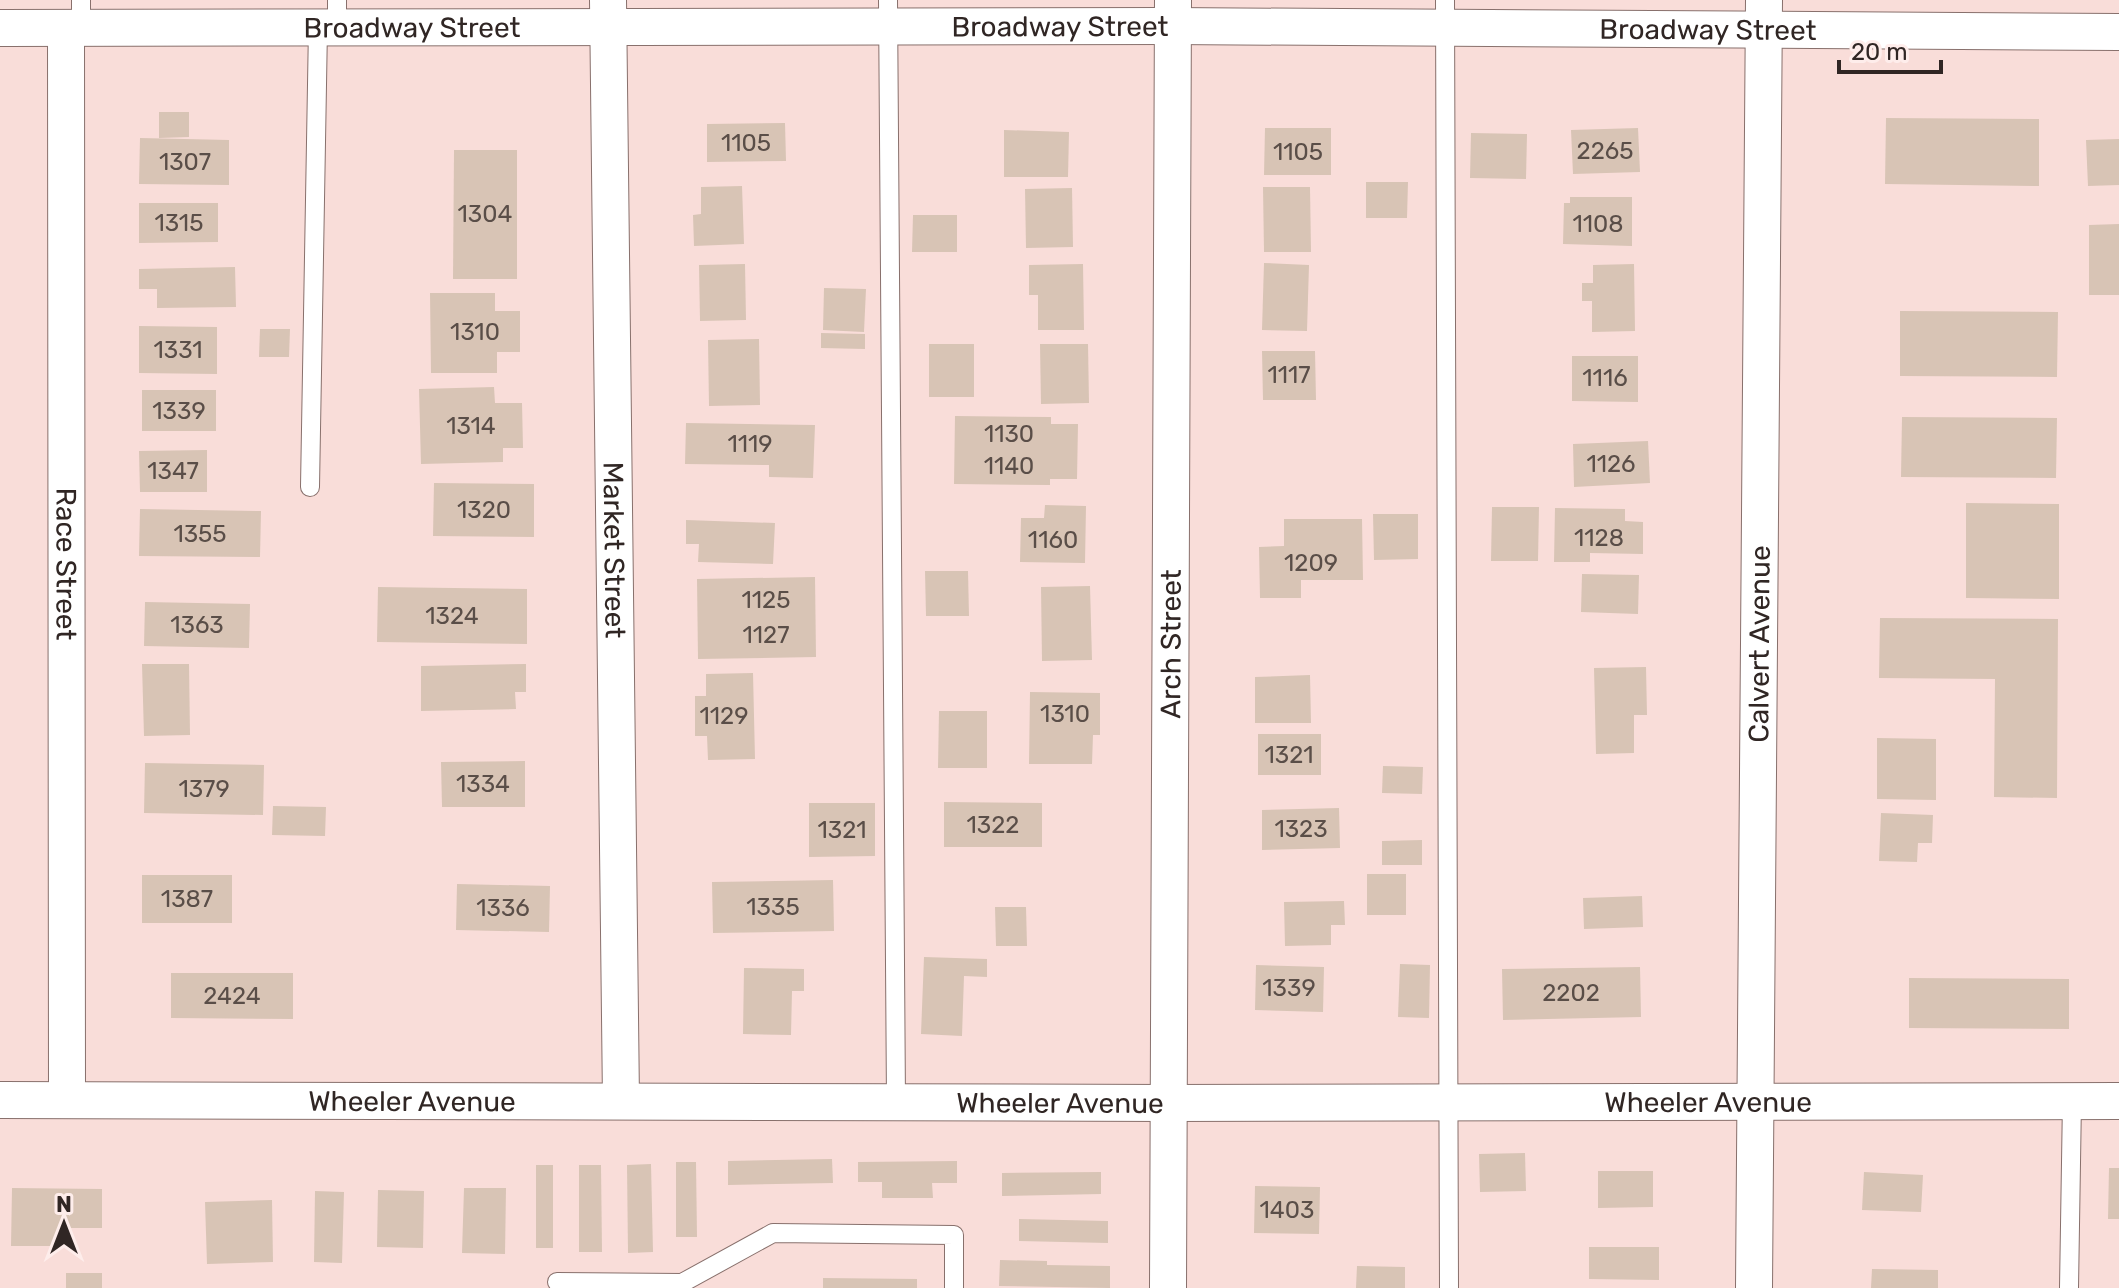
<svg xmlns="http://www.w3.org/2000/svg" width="2119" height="1288" font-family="Rubik,sans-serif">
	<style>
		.building { fill: #d8c4b5 }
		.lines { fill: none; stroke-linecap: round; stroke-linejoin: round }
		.lane-casing { stroke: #88706c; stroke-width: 20 }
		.street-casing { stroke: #88706c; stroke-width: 38 }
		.lane { stroke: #fff; stroke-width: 18 }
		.street { stroke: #fff; stroke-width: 36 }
		.labels { text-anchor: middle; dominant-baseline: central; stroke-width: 6; stroke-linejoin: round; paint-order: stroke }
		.number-label { font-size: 24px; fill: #5a4e48 }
		.street-label { font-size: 28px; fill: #302624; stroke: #feedeb }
	</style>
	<rect width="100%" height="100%" fill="#f9ddd9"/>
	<g class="building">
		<polygon points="159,112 189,112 189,137 159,138"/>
		<polygon points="1886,118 2039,119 2039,186 1885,184"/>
		<polygon points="785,123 786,161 707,162 707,124"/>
		<polygon points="1265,128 1331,128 1331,175 1264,175"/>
		<polygon points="1638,128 1640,172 1573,174 1571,130"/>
		<polygon points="1004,130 1069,132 1068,177 1004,177"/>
		<polygon points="1471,133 1527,134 1526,179 1470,178"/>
		<polygon points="140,138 229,140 229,185 139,184"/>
		<polygon points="2119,139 2119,185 2088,186 2086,140"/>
		<polygon points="454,150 517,150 517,279 453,279"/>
		<polygon points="1366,182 1408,182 1407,218 1366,218"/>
		<polygon points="742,186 744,244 694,246 693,215 701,214 701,187"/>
		<polygon points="1263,187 1310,187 1311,252 1264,252"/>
		<polygon points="1072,188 1073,247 1026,248 1025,189"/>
		<polygon points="1570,197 1632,197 1632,246 1563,244 1564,203 1570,203"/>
		<polygon points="139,203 218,203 218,242 139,243"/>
		<polygon points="913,215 957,215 957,252 912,252"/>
		<polygon points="2119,224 2119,295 2089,295 2089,225"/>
		<polygon points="1264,263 1309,265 1307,331 1262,330"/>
		<polygon points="745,264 746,320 700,321 699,265"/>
		<polygon points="1083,264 1084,330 1038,330 1038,295 1029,295 1029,265"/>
		<polygon points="1634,264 1635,331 1592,332 1592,301 1582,301 1582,283 1593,283 1593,265"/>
		<polygon points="235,267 236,307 157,308 157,289 139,289 139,269"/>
		<polygon points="824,288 866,289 864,332 823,330"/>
		<polygon points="430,293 495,293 495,311 520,311 520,352 497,352 497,373 431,373"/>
		<polygon points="1900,311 2058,312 2057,377 1900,376"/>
		<polygon points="139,326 217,327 217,374 139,373"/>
		<polygon points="260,329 290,329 289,357 259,357"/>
		<polygon points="821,333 865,334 865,349 821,348"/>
		<polygon points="759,339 760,405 709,406 708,340"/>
		<rect x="929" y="344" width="45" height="53"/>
		<polygon points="1040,344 1088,344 1089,403 1041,404"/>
		<polygon points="1262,351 1315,351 1316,400 1263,400"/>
		<polygon points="1572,356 1638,356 1638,402 1572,401"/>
		<polygon points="494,387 495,403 522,403 523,448 503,448 503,462 421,464 419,389"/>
		<rect x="142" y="390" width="74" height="41"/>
		<polygon points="955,416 1051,417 1051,424 1078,424 1077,479 1050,479 1050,485 954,484"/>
		<polygon points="1902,417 2057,418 2056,478 1901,477"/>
		<polygon points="686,423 815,425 813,478 769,477 769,465 685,464"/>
		<polygon points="1648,441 1650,483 1574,487 1573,444"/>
		<polygon points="207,450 207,492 140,492 139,451"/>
		<polygon points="434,483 534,484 534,537 433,536"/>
		<polygon points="1966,503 2059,504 2059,599 1966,598"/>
		<polygon points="1045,505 1086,506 1085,563 1020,562 1021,518 1044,518"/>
		<polygon points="1492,507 1539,507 1538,561 1491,561"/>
		<polygon points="1555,508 1625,509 1625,521 1643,522 1643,554 1590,553 1590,562 1554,562"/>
		<polygon points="140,509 261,511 260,557 139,556"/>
		<polygon points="1373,514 1418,514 1418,559 1374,560"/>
		<polygon points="1284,519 1362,519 1363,580 1301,580 1301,598 1260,598 1259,547 1284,546"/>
		<polygon points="686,520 775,523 773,564 698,562 699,544 686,544"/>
		<polygon points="925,571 968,571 969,616 926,616"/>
		<polygon points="1582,574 1639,575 1638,614 1581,612"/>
		<polygon points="815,577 816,657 698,659 697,579"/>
		<polygon points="1090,586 1092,660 1042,661 1041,587"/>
		<polygon points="378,587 527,589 527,644 377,642"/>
		<polygon points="145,602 250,604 249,648 144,646"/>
		<polygon points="1880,618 2058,619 2057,798 1994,797 1995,679 1879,678"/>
		<polygon points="142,664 189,664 190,735 144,736"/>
		<polygon points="526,664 526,692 515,692 516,709 421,711 421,666"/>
		<polygon points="1646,667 1647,715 1634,715 1634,753 1596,754 1594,668"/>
		<polygon points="753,673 755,759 708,760 707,736 695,736 695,696 706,696 706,674"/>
		<polygon points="1310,675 1311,723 1255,723 1255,677"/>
		<polygon points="1030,692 1100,693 1100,735 1093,735 1092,764 1029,764"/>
		<polygon points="939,711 987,711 987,768 938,768"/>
		<rect x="1258" y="734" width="63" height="41"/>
		<polygon points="1877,738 1936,739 1936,800 1877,799"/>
		<polygon points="525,761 525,807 442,807 441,762"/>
		<polygon points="145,763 264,765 263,815 144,813"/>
		<polygon points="1383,766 1423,767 1422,794 1382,793"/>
		<polygon points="944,802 1042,803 1042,847 944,847"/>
		<polygon points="809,803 875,803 875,856 809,857"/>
		<polygon points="273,806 326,807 325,836 272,835"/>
		<polygon points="1339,808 1340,848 1262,850 1262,810"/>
		<polygon points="1881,813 1933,815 1932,843 1918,843 1917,862 1879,861"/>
		<polygon points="1422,840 1422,865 1382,865 1382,841"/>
		<rect x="1367" y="874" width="39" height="41"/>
		<rect x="142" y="875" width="90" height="48"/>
		<polygon points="833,880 834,931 713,933 712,882"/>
		<polygon points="457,884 550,886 549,932 456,930"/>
		<polygon points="1642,896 1643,927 1584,929 1583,898"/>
		<polygon points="1344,901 1345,925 1331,925 1331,945 1285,946 1284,902"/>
		<polygon points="995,907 1026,907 1027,946 996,946"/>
		<polygon points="924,957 987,959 987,977 964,976 962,1036 921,1034"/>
		<polygon points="1400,964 1430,965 1429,1018 1398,1017"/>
		<polygon points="1256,965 1324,967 1323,1012 1255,1010"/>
		<polygon points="1640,967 1641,1017 1503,1020 1502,969"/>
		<polygon points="744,968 804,969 804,991 792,991 791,1035 743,1034"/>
		<polygon points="171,973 293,973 293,1019 171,1018"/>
		<polygon points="1909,978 2069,979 2069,1029 1909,1028"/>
		<polygon points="1525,1153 1526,1191 1480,1192 1479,1154"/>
		<polygon points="832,1159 833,1183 728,1185 728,1161"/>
		<polygon points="957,1161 957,1183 932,1183 933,1198 882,1198 882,1182 858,1182 858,1162"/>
		<polygon points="676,1162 696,1162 697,1237 676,1237"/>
		<polygon points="651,1164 653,1252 628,1253 627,1165"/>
		<rect x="536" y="1165" width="17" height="83"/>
		<polygon points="579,1165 601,1165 602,1252 579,1252"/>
		<polygon points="2109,1168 2119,1168 2119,1219 2108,1219"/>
		<polygon points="1598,1171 1653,1171 1653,1207 1598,1208"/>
		<polygon points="1101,1172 1101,1194 1002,1196 1002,1173"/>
		<polygon points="1864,1172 1923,1175 1921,1212 1862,1210"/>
		<polygon points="1255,1186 1320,1187 1319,1234 1254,1233"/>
		<polygon points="12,1188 102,1189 102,1228 68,1228 67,1246 11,1246"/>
		<polygon points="464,1188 506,1188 505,1254 462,1253"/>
		<polygon points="378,1190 424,1191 423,1248 377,1247"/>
		<polygon points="315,1191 344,1192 342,1263 314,1262"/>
		<polygon points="272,1200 273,1262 207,1264 205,1202"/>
		<polygon points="1019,1219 1108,1221 1108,1243 1019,1241"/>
		<polygon points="1589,1247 1659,1247 1659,1280 1589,1279"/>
		<polygon points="1000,1260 1047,1261 1047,1265 1110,1266 1110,1288 999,1286"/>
		<polygon points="1357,1266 1405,1267 1405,1288 1356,1288"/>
		<polygon points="1872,1269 1938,1270 1938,1288 1871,1288"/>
		<rect x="66" y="1273" width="36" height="15"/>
		<polygon points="823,1278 917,1279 917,1288 823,1288"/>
	</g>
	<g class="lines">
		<g class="lane-casing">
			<g id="lane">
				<polyline points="81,0 81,28"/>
				<polyline points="337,0 337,27"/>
				<polyline points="888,0 896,1101"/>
				<polyline points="1445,0 1449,1288"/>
				<polyline points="310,487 318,27"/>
				<polyline points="557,1282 682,1283 773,1233 954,1235 954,1288"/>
				<polyline points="2069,1288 2072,1100"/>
			</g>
		</g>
		<g class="street-casing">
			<g id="street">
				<path id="s1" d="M 608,0 L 621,1101"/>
				<path id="s2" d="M 0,28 L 1172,26 L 2119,32"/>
				<path id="s3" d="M 66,28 L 67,1100"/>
				<path id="s4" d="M 0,1100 L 1168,1103 L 2119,1101"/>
				<path id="s5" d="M 1168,1288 L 1173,0"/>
				<path id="s6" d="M 1754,1288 L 1764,0"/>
			</g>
		</g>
		<use href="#lane" class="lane"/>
		<use href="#street" class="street"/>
	</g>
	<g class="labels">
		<g class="number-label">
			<text x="746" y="143">1105</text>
			<text x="1605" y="151">2265</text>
			<text x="1298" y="152">1105</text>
			<text x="185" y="162">1307</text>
			<text x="485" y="214">1304</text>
			<text x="179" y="223">1315</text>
			<text x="1598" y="224">1108</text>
			<text x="475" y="332">1310</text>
			<text x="178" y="350">1331</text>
			<text x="1289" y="375">1117</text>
			<text x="1605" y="378">1116</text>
			<text x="179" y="411">1339</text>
			<text x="471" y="426">1314</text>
			<text x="1009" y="434">1130</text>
			<text x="750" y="444">1119</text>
			<text x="1611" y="464">1126</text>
			<text x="1009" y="466">1140</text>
			<text x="173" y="471">1347</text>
			<text x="484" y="510">1320</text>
			<text x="200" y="534">1355</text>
			<text x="1599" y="538">1128</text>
			<text x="1053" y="540">1160</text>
			<text x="1311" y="563">1209</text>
			<text x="766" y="600">1125</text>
			<text x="452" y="616">1324</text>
			<text x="197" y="625">1363</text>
			<text x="766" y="635">1127</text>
			<text x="1065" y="714">1310</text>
			<text x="724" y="716">1129</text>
			<text x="1289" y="755">1321</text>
			<text x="483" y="784">1334</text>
			<text x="204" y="789">1379</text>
			<text x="993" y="825">1322</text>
			<text x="1301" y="829">1323</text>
			<text x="842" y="830">1321</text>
			<text x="187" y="899">1387</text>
			<text x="773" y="907">1335</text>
			<text x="503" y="908">1336</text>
			<text x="1289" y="988">1339</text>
			<text x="1571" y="993">2202</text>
			<text x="232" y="996">2424</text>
			<text x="1287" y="1210">1403</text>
		</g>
		<g class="street-label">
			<text stroke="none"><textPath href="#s2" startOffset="412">Broadway Street</textPath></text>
			<text stroke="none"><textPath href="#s2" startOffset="1060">Broadway Street</textPath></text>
			<text stroke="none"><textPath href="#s2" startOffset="1708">Broadway Street</textPath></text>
			<text stroke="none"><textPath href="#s1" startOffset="550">Market Street</textPath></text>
			<text stroke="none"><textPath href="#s3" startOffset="536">Race Street</textPath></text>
			<text stroke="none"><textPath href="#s5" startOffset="644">Arch Street</textPath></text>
			<text stroke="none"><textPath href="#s6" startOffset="644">Calvert Avenue</textPath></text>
			<text stroke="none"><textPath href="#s4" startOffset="412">Wheeler Avenue</textPath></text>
			<text stroke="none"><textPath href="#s4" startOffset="1060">Wheeler Avenue</textPath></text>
			<text stroke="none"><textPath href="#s4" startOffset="1708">Wheeler Avenue</textPath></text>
		</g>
	</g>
	<g transform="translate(64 1224)" stroke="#feedeb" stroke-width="6" paint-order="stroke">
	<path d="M0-6L14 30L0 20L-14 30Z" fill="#302624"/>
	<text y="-12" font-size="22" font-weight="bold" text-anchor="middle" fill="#302624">N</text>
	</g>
	<path d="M1839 60v12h102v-12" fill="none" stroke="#302624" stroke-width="4"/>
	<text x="1851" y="60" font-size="24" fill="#302624" stroke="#feedeb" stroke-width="6" paint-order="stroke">20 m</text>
</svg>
